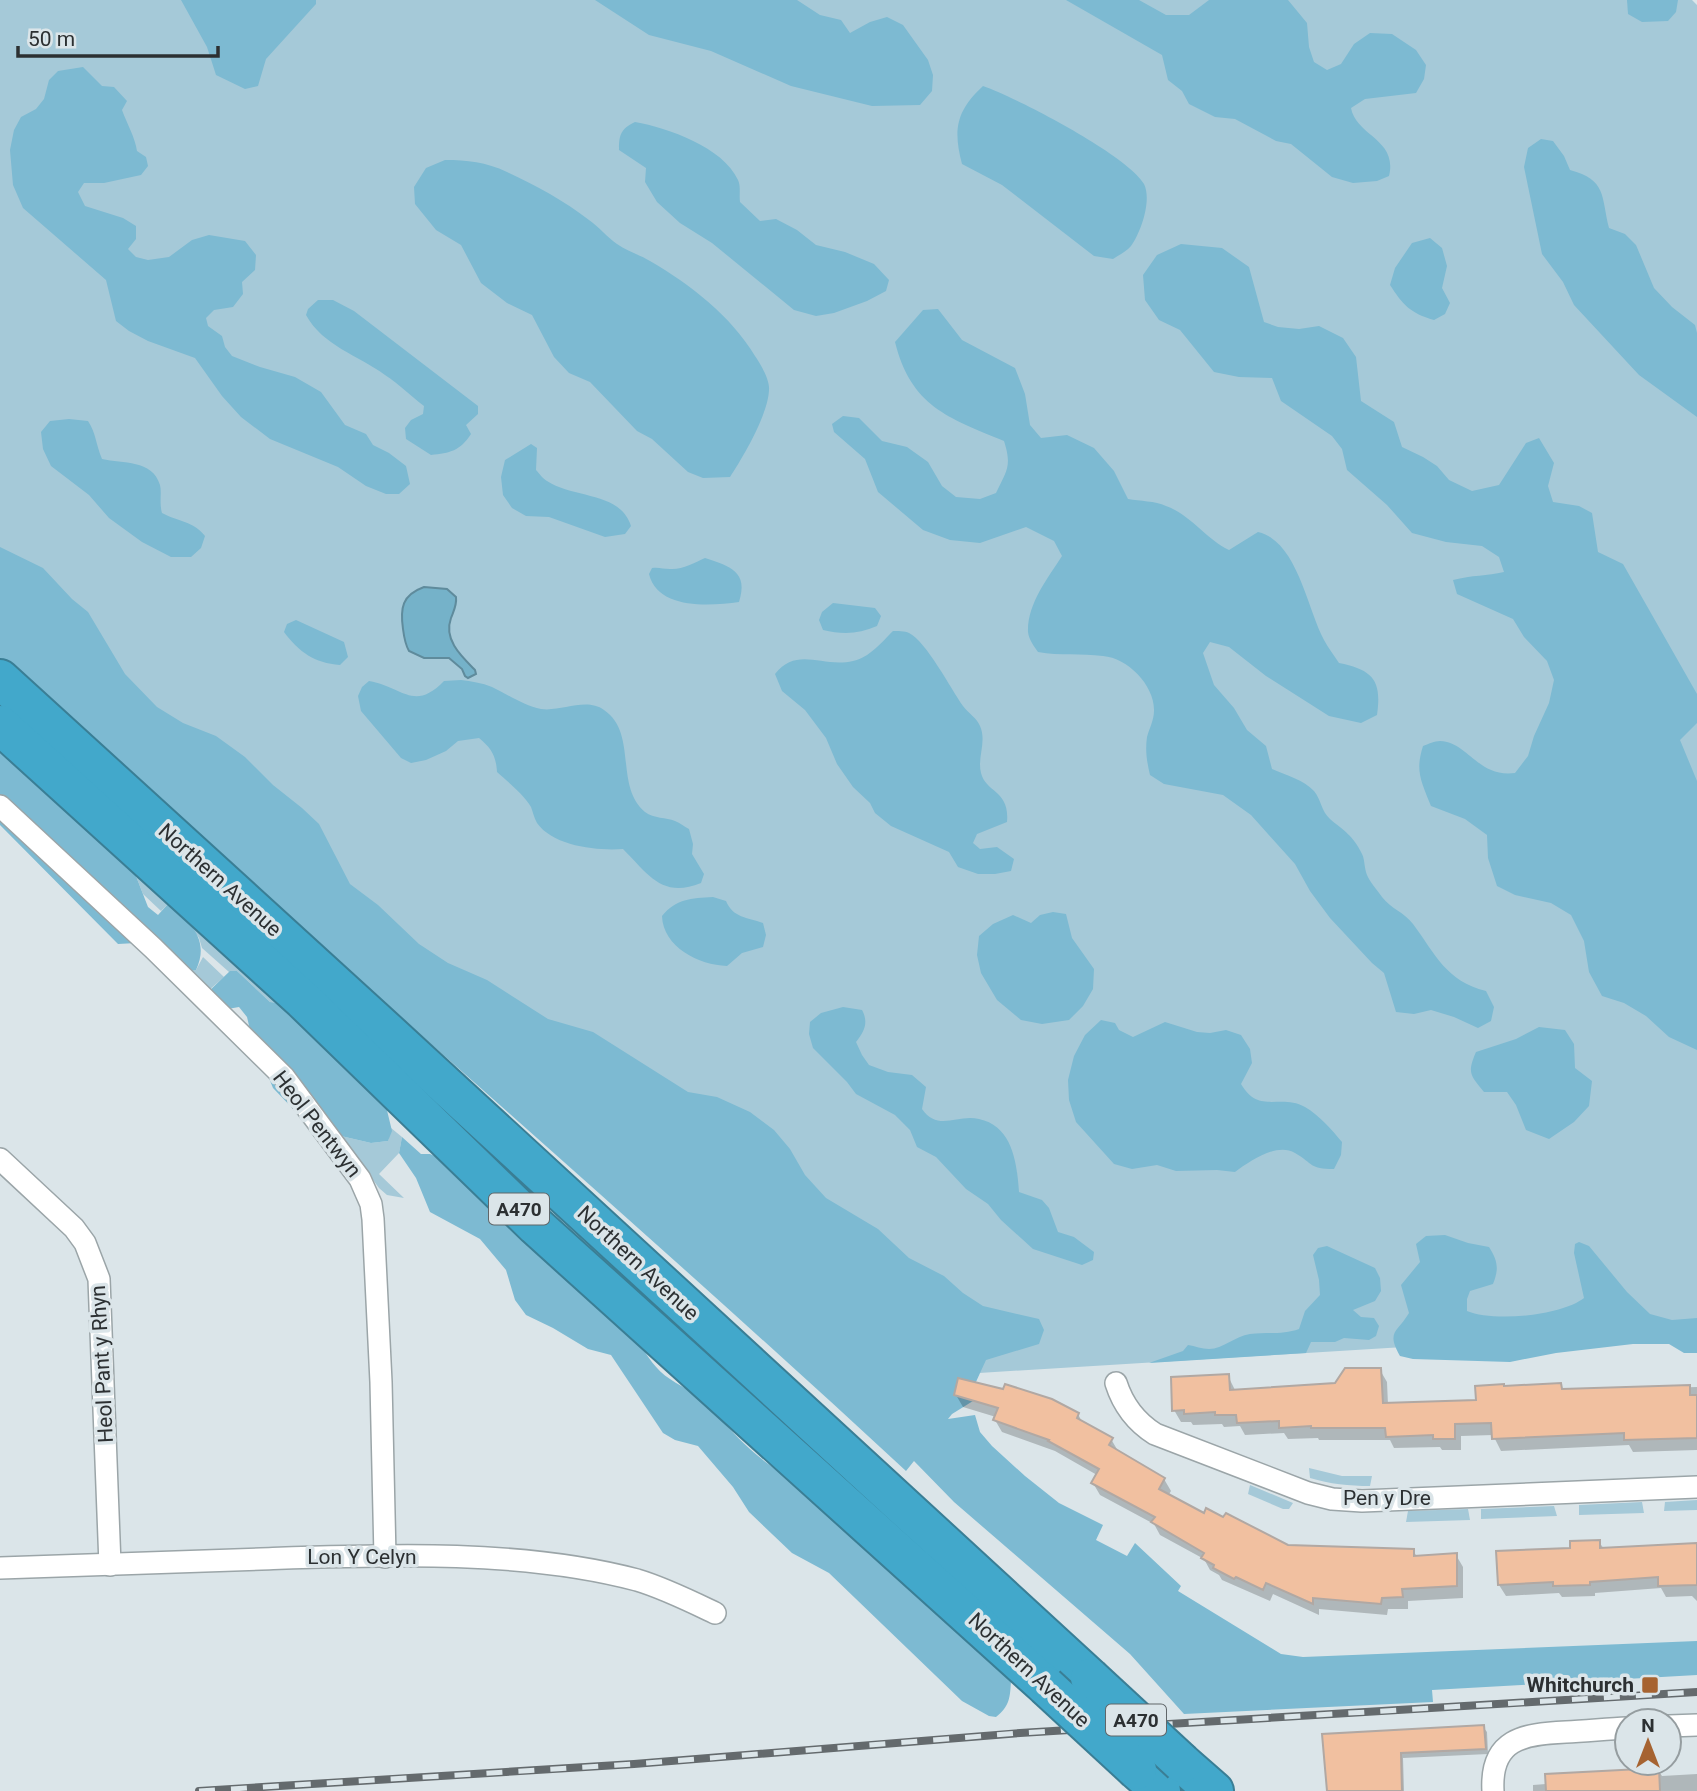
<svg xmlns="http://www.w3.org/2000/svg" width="1697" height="1791" font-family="Roboto,sans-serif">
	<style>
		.green { fill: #a5c9d8 }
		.forest { fill: #7dbad2 }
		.water { fill: #75b2c9; stroke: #5f8b9c; stroke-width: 2 }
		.shadow { fill: #0003 }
		.building { fill: #f1c0a0; stroke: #b1a8a3; stroke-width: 2 }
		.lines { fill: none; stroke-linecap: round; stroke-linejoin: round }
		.street-casing { stroke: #9ba5a8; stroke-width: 24 }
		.highway-casing { stroke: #3a7e95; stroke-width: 42 }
		.street { stroke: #fff; stroke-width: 21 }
		.highway { stroke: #42a8cb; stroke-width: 38 }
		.rail-casing { stroke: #646a6d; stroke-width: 8 }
		.rail { stroke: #dbe5e9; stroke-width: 5; stroke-dasharray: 16; stroke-linecap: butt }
		.highway-bridge-casing { stroke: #3a7e95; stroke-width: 42; stroke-linecap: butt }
		.highway-bridge { stroke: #42a8cb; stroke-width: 38 }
		.poi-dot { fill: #a66331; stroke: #dbe5e9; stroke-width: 2.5 }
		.labels { text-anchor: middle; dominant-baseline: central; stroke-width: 7; stroke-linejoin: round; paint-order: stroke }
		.shield { fill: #dbe5e9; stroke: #606669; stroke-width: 2 }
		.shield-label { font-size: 19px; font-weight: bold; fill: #2c3032 }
		.street-label { font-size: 21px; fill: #2c3032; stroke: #dbe5e9 }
		.poi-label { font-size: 21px; font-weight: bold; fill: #2c3032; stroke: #dbe5e9; text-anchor: end }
	</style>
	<rect width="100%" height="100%" fill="#dbe5e9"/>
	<g class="green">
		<polygon points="0,0 1692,0 1697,5 1697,1329 979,1373 975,1384 841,1393 0,610"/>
		<polygon points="134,871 168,904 161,911 143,894"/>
		<polygon points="187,920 277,1003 270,1002 237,971 229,972 202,948 199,938"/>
		<polygon points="203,957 224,977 209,990 188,971 196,970"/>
		<polygon points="391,1128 402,1137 399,1153 379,1174 404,1198 387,1195 379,1188 341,1136 371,1143 388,1141"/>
		<path d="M 1309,1468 L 1342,1476 L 1372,1476 L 1370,1486 C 1349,1486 1330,1484 1310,1478 Z"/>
		<polygon points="1250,1485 1293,1503 1289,1509 1283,1509 1248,1494"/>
		<polygon points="1697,1500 1697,1510 1664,1511 1665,1502"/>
		<polygon points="1642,1502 1644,1513 1579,1515 1579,1505"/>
		<polygon points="1554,1506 1557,1516 1481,1519 1481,1509"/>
		<polygon points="1468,1509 1470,1520 1406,1522 1408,1511"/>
	</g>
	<g class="forest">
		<polygon points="181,0 316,0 316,4 266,59 258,86 245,89 216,75 207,47"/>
		<polygon points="595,0 797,0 820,15 841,20 850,33 870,22 887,17 903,25 928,60 933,75 932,91 920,105 872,106 791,86 711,51 649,35"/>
		<path d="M 1066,0 L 1139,0 L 1166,15 L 1189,15 L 1209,0 L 1288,0 L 1307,23 L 1309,47 L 1314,62 L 1327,70 L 1341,64 L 1354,44 L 1370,33 L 1392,34 L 1416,50 L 1426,65 L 1424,79 L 1416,93 L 1365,99 L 1351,108 C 1356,136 1398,139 1389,176 L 1377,181 L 1353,183 L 1332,177 L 1291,144 L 1276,141 L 1235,119 L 1215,117 L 1189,104 L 1182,91 L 1168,80 L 1162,55 Z"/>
		<polygon points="1627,0 1678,0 1676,12 1668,21 1642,22 1628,14"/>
		<path d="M 83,67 L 102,86 L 114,87 L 127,101 L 122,110 C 127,124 135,137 137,151 L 146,157 L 148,166 L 141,175 L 104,183 L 84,183 L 78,192 L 85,206 L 123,218 L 136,226 L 136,239 L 128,249 L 136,257 L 148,260 L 169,257 L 192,240 L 209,235 L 245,241 L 256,255 L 255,270 L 242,282 L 243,294 L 233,307 L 214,310 L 206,318 L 208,326 L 222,336 L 225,347 L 232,356 L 260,367 L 295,377 L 321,392 L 345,425 L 366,434 L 373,445 L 389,453 L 406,466 L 410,484 L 399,494 L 386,494 L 366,486 L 338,467 L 270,439 L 241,417 L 222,396 L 195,358 L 148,341 L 129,331 L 116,321 L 106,280 L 23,208 L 13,185 L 10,150 L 14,130 L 21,117 L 36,109 L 44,99 L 49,80 L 58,71 Z"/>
		<path d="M 983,86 C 1017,98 1127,155 1144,184 C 1152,200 1141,232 1131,246 C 1127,251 1119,255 1113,259 L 1094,256 L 1002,185 L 962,164 C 953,130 956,111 983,86 Z"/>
		<path d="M 635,122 C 668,128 723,147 738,180 C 741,186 739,195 740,202 L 760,221 L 776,219 L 797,230 L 816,245 L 845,252 L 874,264 L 889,280 L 886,291 L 867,301 L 834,313 L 816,316 L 794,310 L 712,243 L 680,223 L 657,202 L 645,182 L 646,168 L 619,150 C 619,134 621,129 635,122 Z"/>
		<path d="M 1541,139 L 1553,141 L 1564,156 L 1570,170 C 1607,180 1601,196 1609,228 L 1625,234 L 1636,245 L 1654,288 L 1672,307 L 1695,325 L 1697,333 L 1697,417 L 1639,375 L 1574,305 L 1563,282 L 1542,254 L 1524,167 L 1528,148 Z"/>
		<path d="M 445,160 C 467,160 486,162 507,172 C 535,185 565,201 589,220 C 599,227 607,237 617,244 C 627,251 640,255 650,261 C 691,285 731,316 755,356 C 761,365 770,380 769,390 C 768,415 743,457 730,477 L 703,478 L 688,472 L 652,439 L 637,431 L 590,382 L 569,373 L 554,357 L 532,315 L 507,303 L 481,283 L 461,245 L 436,230 L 415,204 L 414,187 L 426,168 Z"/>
		<path d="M 1430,238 L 1442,248 L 1447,266 L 1442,288 L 1450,303 L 1445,314 L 1434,320 C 1410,313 1403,305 1390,285 L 1395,268 L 1412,243 Z"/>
		<path d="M 1181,244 L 1222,248 L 1249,267 L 1264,322 L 1278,327 L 1299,329 L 1319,326 L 1343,338 L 1356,357 L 1361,401 L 1394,422 L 1402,447 L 1423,457 L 1437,466 L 1449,480 L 1472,491 L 1499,485 L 1526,443 L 1539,438 L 1554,463 L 1548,486 L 1553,502 L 1579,506 L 1592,513 L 1598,552 L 1623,564 L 1697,694 L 1697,723 L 1680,740 L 1697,781 L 1697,1050 L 1669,1037 L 1646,1016 L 1624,1003 L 1602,996 L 1589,972 L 1584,941 L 1571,915 L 1551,903 L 1515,895 L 1497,886 L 1488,858 L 1487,835 L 1465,819 L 1431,806 C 1421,781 1415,771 1423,746 C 1428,744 1435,741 1440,741 C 1468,742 1478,778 1515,773 L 1528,756 L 1534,736 L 1549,703 L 1554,680 L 1547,661 L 1524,637 L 1513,619 L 1457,594 L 1453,580 C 1472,575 1487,576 1504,572 L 1499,557 L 1482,546 L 1446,542 L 1412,533 L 1387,505 L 1347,470 L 1342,449 L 1332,436 L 1281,401 L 1272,378 L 1239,377 L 1214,372 L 1180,330 L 1159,320 L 1145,300 L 1143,275 L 1157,255 Z"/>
		<path d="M 318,300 L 333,300 L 354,311 L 478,406 L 478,414 L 466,425 L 471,434 C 460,451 450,453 431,455 L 406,439 L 405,428 L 411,420 L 423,414 L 424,406 C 411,396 399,384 385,375 C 358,355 323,346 306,315 L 308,309 Z"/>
		<path d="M 938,309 L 962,340 L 1015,368 L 1025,394 L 1030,425 L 1041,438 L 1067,435 L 1094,448 L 1114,471 L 1128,499 C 1140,501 1155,501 1166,506 C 1191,515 1206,539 1229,550 L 1258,532 C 1297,541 1307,608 1324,640 C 1328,648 1334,655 1339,663 C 1373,670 1382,680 1377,715 L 1361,723 L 1329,716 L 1266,676 L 1229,647 L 1210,642 L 1203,653 L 1214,685 L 1234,708 L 1247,730 L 1266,746 L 1272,769 C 1286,775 1304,780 1314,791 C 1321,799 1321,811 1330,819 C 1344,831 1353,835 1362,854 C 1365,860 1364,868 1367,875 C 1370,882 1377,890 1382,897 C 1391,909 1404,912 1413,924 C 1436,955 1446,981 1486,991 L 1494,1007 L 1491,1021 L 1478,1028 L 1454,1017 L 1431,1010 L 1414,1014 L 1396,1012 L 1384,973 L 1372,963 L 1330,918 L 1310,891 L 1295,864 L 1251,815 L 1223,795 L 1164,784 L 1150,775 C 1147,762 1145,751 1147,737 C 1149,729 1154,720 1154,711 C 1155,686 1128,658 1103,656 C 1081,653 1060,656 1038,652 C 1034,646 1029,640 1028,632 C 1027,604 1048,578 1062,556 L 1054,541 L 1026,527 L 980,543 L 950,540 L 923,530 L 878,492 L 865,459 L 834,432 L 832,424 L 843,416 L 859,418 L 882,441 L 907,447 L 928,462 L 942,486 L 956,497 L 980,499 L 996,493 C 1007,470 1012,466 1004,441 C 948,418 911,406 895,342 L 923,310 Z"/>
		<path d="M 69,419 L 88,421 C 96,433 96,445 102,459 C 123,464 152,459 160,485 C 162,493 159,503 162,513 C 179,522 193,521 205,536 L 201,548 L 191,557 L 171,557 L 142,542 L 109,518 L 89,495 L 51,466 L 43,449 L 41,432 L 50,421 Z"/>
		<path d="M 531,444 L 537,448 L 536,470 C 539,473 543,479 547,481 C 574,499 620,491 631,526 L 625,534 L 605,537 L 549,517 L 526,516 L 512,508 L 503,495 L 501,477 L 505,460 Z"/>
		<path d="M 0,547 L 43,568 L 72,599 L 88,612 L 125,674 L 157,707 L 183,723 L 216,736 L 245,757 L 273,785 L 302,808 L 319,824 L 350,884 L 378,905 L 419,944 L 448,963 L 487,980 L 548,1019 L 593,1032 L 688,1092 L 717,1097 L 750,1112 L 774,1130 L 790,1149 L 805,1175 L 826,1198 L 878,1229 L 909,1258 L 944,1276 L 963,1293 L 983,1306 L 1039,1319 L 1044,1330 L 1039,1344 L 986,1360 L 975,1384 L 973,1401 L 952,1414 L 948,1419 L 975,1415 L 980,1432 L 992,1446 L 1025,1476 L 1059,1503 L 1103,1525 L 1096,1540 L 1127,1556 L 1135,1543 L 1181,1586 L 1178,1591 L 1281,1654 L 1303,1657 L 1697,1641 L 1697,1675 L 1432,1690 L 1433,1702 L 1184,1714 L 1130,1654 L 954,1502 L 914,1461 L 906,1471 C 732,1310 555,1154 379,998 C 252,885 128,771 0,661 Z"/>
		<path d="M 705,558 C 730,566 749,572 739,602 C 710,606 658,610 649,574 L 652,568 C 659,567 663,569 670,569 C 682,570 694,563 705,558 Z"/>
		<path d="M 833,603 L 875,608 L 881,616 L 877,626 C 859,634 843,635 823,630 L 819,620 L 822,612 Z"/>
		<path d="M 296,620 L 344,642 L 348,657 L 340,665 C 314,663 299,652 284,632 L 287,624 Z"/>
		<path d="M 893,631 C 897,631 905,631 909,633 C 926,641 951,689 963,706 C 968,713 977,718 980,726 C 987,742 977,757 981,773 C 986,793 1010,790 1007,822 L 977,834 L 973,843 L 980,849 L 997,847 L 1014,859 L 1011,871 L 995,874 L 978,874 L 958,867 L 949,852 L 891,826 L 875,813 L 870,803 L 853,787 L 837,764 L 826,738 L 805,710 L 782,691 L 775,674 C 797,646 822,668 853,661 C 869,658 882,642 893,631 Z"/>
		<path d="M 461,680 C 471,681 482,683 492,687 C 507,694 524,706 541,709 C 561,712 586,697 604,710 C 638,733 614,786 645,812 C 654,819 666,817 675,821 C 680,823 685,827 689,829 L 693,844 L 692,854 L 704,874 L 701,883 C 662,899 648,874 623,849 C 597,851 553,846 537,823 C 534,818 533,812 531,807 C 523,794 508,782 497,772 C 496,755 491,748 479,738 L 458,741 L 446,751 L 426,760 L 411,763 L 401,758 L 361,711 L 358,696 L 362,687 L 369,681 C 403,687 414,712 444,681 Z"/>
		<path d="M 0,739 L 25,759 L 29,778 L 38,773 L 134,871 L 148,907 L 158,915 L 168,904 C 191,922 210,940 196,970 L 185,972 L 136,943 L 118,944 L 0,825 Z"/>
		<path d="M 713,897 L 726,901 C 733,918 747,917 763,923 L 766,935 L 763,947 L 742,953 L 727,966 C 699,965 663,947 662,916 C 676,899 691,898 713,897 Z"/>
		<polygon points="1053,912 1066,914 1072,938 1094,969 1093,989 1083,1006 1069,1020 1042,1024 1021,1020 997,1000 981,973 977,955 979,936 993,924 1013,915 1031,923 1040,915"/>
		<polygon points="230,971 237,971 270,1002 286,1004 385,1102 392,1131 388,1141 371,1143 341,1136 309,1124 299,1115 273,1088 251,1034 247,1017 239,1007 222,1010 206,994"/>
		<path d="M 843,1007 L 862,1010 C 869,1023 864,1032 856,1042 L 862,1055 L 869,1065 L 888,1072 L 912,1075 L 926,1087 L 922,1109 C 938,1132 957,1114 979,1119 C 1013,1126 1017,1164 1019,1192 L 1042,1200 L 1049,1208 L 1058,1232 L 1074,1237 L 1094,1252 L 1093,1260 L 1082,1265 L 1033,1249 L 1001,1220 L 988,1204 L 966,1189 L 936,1157 L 917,1147 L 910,1130 L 895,1115 L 856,1094 L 847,1082 L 813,1048 L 809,1034 L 810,1022 L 821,1013 Z"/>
		<path d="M 1101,1020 L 1115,1023 L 1119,1030 L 1133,1037 L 1165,1022 L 1197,1032 L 1210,1033 L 1226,1030 L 1241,1035 L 1250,1049 L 1252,1063 L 1241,1084 C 1259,1115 1280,1093 1305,1107 C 1319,1115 1332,1130 1342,1142 L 1341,1155 L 1334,1169 C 1309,1169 1314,1164 1295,1153 C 1277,1142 1250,1161 1235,1172 L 1217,1170 L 1176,1171 L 1157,1165 L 1132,1169 L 1114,1164 L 1076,1122 L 1069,1100 L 1068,1080 L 1074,1056 L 1085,1035 Z"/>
		<path d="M 1539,1027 L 1565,1030 L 1574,1044 L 1575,1068 L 1592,1081 L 1589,1106 L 1574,1122 L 1549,1139 L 1526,1130 L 1516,1105 L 1507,1092 L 1484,1092 C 1470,1075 1467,1073 1476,1052 L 1516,1039 Z"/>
		<path d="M 402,1137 L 421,1154 L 430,1154 L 446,1161 L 639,1342 C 647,1356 656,1370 670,1379 C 685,1389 701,1396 715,1408 C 720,1413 723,1420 727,1426 C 742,1443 769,1468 789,1476 L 929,1608 L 982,1644 L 1011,1681 C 1010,1697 1010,1706 996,1717 L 989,1716 L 962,1701 L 829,1573 L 792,1553 L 749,1512 L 733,1487 L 698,1446 L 675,1440 L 663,1433 L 611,1355 L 588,1349 L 553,1328 L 526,1315 L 515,1300 L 506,1270 L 480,1239 L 430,1212 L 416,1178 L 399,1153 Z"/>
		<path d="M 1445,1235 L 1468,1243 L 1489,1247 C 1498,1261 1499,1269 1493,1284 L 1470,1291 L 1467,1299 L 1467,1311 C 1493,1322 1561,1316 1584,1298 L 1574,1253 L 1575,1244 L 1579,1242 L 1589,1246 L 1627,1292 L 1650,1314 L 1672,1320 L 1697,1318 L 1697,1353 L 1684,1353 L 1669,1344 L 1633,1344 L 1556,1353 L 1510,1362 L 1413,1359 L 1400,1356 C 1386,1331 1397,1333 1409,1313 L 1401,1285 L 1420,1262 L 1416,1244 L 1426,1236 Z"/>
		<path d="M 1327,1246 L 1375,1268 L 1380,1278 L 1381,1291 L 1375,1301 L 1353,1310 L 1361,1317 L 1374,1318 L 1379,1326 L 1376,1336 L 1369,1340 L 1344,1338 L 1335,1342 L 1311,1342 L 1306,1353 L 1149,1363 L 1183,1351 L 1188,1345 C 1195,1346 1202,1349 1209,1349 C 1223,1349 1235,1336 1250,1334 C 1266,1332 1283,1335 1299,1329 L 1305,1311 L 1320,1295 L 1319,1280 L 1313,1255 L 1318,1248 Z"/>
	</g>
	<path class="water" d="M 424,587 L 447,589 L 456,597 C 457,605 454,610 451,618 C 443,640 462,657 475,670 L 476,674 L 468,678 L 465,676 L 462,669 L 449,658 L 424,658 L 409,651 C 405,644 404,637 403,629 C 400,608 402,595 424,587 Z"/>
	<g class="shadow">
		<polygon points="1380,1370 1387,1382 1388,1405 1477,1402 1560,1385 1563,1391 1697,1387 1697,1450 1633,1452 1629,1445 1501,1451 1493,1435 1461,1436 1461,1450 1442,1450 1440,1447 1394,1448 1390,1440 1319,1440 1318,1438 1288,1439 1284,1433 1245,1435 1240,1426 1224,1427 1222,1424 1193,1425 1191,1422 1181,1422 1174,1410 1228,1376 1236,1392 1335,1384"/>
		<polygon points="956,1395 1078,1414 1083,1424 1111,1439 1118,1451 1164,1479 1171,1491 1168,1496 1205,1516 1288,1546 1413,1550 1417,1557 1456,1555 1463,1567 1463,1598 1408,1601 1408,1609 1388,1609 1387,1615 1319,1609 1319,1615 1273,1594 1270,1601 1222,1580 1219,1575 1210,1570 1204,1559 1160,1535 1154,1524 1100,1495 1093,1483 1097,1475 1055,1451 1002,1432 995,1420 996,1417 963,1407"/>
		<polygon points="1599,1542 1604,1549 1697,1545 1697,1601 1692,1596 1666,1597 1661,1588 1595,1593 1595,1596 1562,1597 1559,1593 1506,1596 1499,1585 1572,1550"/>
		<polygon points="1483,1727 1487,1732 1488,1754 1403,1758 1404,1791 1328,1791 1324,1736"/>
		<polygon points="1658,1770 1662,1776 1697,1774 1697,1791 1587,1791"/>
		<polygon points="1572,1782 1577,1791 1533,1791 1533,1785"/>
	</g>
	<g class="building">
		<polygon points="1345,1368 1381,1368 1383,1403 1476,1400 1475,1386 1504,1384 1504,1386 1561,1383 1562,1389 1690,1385 1690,1395 1697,1395 1697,1438 1624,1440 1624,1433 1492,1439 1491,1423 1455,1424 1455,1439 1433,1439 1433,1435 1386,1437 1385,1428 1311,1428 1311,1426 1279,1428 1279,1421 1237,1423 1236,1415 1215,1415 1215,1412 1184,1414 1184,1410 1172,1411 1171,1377 1229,1374 1230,1390 1335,1383"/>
		<polygon points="958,1378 1003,1389 1005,1384 1052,1399 1079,1413 1077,1418 1113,1438 1109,1445 1165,1478 1159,1489 1204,1513 1206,1508 1223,1517 1226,1513 1288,1545 1414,1549 1414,1556 1457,1553 1457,1586 1402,1589 1403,1597 1382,1598 1381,1604 1313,1598 1313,1604 1266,1583 1263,1590 1236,1577 1234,1579 1213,1568 1214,1565 1201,1558 1204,1553 1151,1522 1155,1517 1091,1483 1099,1469 1048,1441 1049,1440 993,1420 998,1408 954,1395"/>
		<polygon points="1600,1540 1600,1548 1697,1543 1697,1585 1658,1586 1658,1577 1590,1582 1590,1585 1553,1586 1553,1582 1498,1585 1496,1551 1570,1548 1570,1541"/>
		<polygon points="1484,1725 1486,1749 1401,1753 1402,1791 1327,1791 1322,1734"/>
		<polygon points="1659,1768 1660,1791 1546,1791 1545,1774"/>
	</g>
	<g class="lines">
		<g class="street-casing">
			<g id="street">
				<polyline points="0,806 153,948 284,1077 360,1179 371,1204 373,1219 381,1382 385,1557"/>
				<polyline points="0,1159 74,1228 85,1243 99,1279 110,1565"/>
				<path d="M 1116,1383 C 1123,1405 1136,1422 1155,1434 L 1308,1493 L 1332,1499 L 1362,1501 L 1697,1487"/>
				<path d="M 0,1568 C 87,1565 174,1562 261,1559 C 380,1555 521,1549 637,1580 C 664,1588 690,1601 715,1613"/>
				<polyline points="1669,1726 1697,1725"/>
				<path d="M 1493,1791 C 1490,1739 1523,1734 1566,1732 C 1586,1731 1607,1729 1627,1728"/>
			</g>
		</g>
		<g class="highway-casing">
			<g id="highway">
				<polyline points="0,679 383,1028 1090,1678"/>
				<polyline points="0,725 303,1000 536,1226 1046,1686"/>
				<polyline points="1182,1763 1214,1791"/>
				<polyline points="1137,1770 1161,1791"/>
			</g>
		</g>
		<use href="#street" class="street"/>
		<use href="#highway" class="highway"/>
		<g class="rail-casing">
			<polyline id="rail" points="199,1791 634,1764 1020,1733 1697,1692"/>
		</g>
		<use href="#rail" class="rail"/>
		<g class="highway-bridge-casing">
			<g id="highway-bridge">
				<polyline points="1090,1678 1182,1763"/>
				<polyline points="1046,1686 1137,1770"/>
			</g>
		</g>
		<use href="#highway-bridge" class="highway-bridge"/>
	</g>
	<rect class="poi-dot" x="1641" y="1676" width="18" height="18" rx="3.5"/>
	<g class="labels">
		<g class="shield">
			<rect x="489" y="1193.5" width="60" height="31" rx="5"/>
			<rect x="1106" y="1704.5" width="60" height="31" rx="5"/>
		</g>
		<g class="shield-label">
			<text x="519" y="1209">A470</text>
			<text x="1136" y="1720">A470</text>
		</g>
		<g class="street-label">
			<text transform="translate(220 880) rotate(42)">Northern Avenue</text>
			<text transform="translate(317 1124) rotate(52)">Heol Pentwyn</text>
			<text transform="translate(638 1263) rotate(43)">Northern Avenue</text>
			<text transform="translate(102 1364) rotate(-93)">Heol Pant y Rhyn</text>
			<text x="1387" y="1498">Pen y Dre</text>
			<text x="362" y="1557">Lon Y Celyn</text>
			<text transform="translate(1029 1670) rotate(43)">Northern Avenue</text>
		</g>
		<g class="poi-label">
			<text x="1634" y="1685">Whitchurch</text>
		</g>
	</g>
	<g transform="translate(1648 1742)"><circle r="33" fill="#dbe5e9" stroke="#959da0" stroke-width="2"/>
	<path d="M0-5L12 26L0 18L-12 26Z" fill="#a66331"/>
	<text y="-10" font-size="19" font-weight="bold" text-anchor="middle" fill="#2c3032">N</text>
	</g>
	<path d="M18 46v10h200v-10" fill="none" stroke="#2c3032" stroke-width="3.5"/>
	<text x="28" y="46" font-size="21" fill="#2c3032" stroke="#dbe5e9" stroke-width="5" paint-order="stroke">50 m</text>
</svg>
